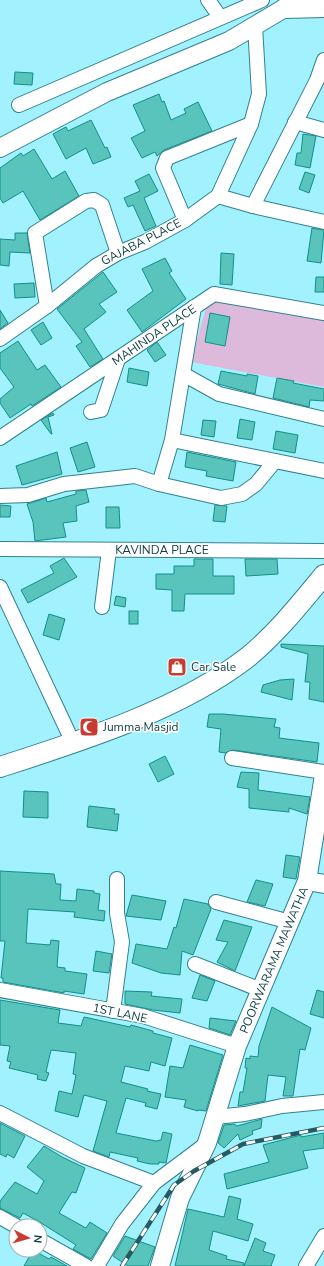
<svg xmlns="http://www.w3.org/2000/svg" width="324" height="1266" font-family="'Nunito Sans',sans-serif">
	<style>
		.green { fill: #ddbadb }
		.building { fill: #59c4bc; stroke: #128f88 }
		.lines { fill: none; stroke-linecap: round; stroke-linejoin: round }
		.minor-casing { stroke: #31828e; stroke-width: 16 }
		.major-casing { stroke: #31828e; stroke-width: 20 }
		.highway-casing { stroke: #31828e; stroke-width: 22 }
		.minor { stroke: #fff; stroke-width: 14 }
		.major { stroke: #fff; stroke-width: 18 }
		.highway { stroke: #fff; stroke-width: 20 }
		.rail-casing { stroke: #265a62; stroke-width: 4.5 }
		.rail { stroke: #fff; stroke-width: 3; stroke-dasharray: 9; stroke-linecap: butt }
		.labels { text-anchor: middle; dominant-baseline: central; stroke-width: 3; stroke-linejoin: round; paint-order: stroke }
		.street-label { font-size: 12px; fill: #0e3d43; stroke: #fff }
		.poi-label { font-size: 12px; fill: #0e3d43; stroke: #fff; text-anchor: start }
	</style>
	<rect width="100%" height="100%" fill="#a2f1fe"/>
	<polygon class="green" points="219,299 324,318 324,387 191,362 207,304"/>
	<g class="building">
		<polygon points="15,72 33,73 32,85 14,84"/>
		<polygon points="159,94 162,102 164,101 171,120 186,113 184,109 198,102 212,131 164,150 157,156 155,152 142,158 131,138 145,131 133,105"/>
		<polygon points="91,120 105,148 107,147 111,157 93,164 86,148 66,159 53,134 66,127 68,131"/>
		<polygon points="303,134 316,136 310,168 295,165 297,153 301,153"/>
		<polygon points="34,149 52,179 65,171 79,196 40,220 23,191 3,203 0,198 0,168 21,153 23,156"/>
		<polygon points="305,172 315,175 309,193 299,189"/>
		<polygon points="149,174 158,191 144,198 156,226 145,231 133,205 128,207 124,198 140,191 135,181"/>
		<polygon points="312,228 324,230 321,263 307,261"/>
		<polygon points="15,233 27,233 30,253 10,252 9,266 0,265 0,239 15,240"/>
		<polygon points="221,253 234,254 232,285 220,284"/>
		<polygon points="165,258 172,271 169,273 186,299 142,332 127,310 153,291 142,269"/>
		<polygon points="103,272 117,292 99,304 106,312 84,329 103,359 90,367 76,346 82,342 57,309"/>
		<polygon points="316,277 324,277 324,292 315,292"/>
		<polygon points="34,283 35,297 15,298 14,284"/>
		<polygon points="0,310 8,323 0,329"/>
		<polygon points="210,313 230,317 225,346 205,342"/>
		<polygon points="43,322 52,338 41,345 31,330"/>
		<polygon points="18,341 37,370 45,365 61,387 32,406 31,404 10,418 0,403 0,399 14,387 0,368 0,353"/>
		<polygon points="157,342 166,355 155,362 147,350"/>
		<polygon points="129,368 149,372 147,386 127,382"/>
		<polygon points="221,371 247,376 247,374 258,376 255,394 218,384"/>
		<polygon points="277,378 294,381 293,383 324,389 324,401 310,400 309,407 273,398"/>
		<polygon points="53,413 54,415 48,417 52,434 51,434 41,420"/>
		<polygon points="240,419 255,422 252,440 237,438"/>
		<polygon points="203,420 216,421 214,437 201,435"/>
		<polygon points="276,431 298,435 295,453 273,449"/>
		<polygon points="87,442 95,467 78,472 70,448"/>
		<polygon points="57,452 62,474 22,485 16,466"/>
		<polygon points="187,452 236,462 233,481 206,476 207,471 185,467"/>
		<polygon points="86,490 89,502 76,506 77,521 63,523 66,537 35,541 33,522 27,504 46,498 47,502 76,494 76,491"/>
		<polygon points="0,505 11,506 10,517 0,517"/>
		<polygon points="215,505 227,506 225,522 213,521"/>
		<polygon points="106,507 119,507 120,528 106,528"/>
		<polygon points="64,558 77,577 28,603 21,590 54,573 50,566"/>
		<polygon points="194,559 213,559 213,576 234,576 234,594 185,594 184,611 172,611 172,590 156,589 156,574 174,574 174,566 194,566"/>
		<polygon points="245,559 277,559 278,574 246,576"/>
		<polygon points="116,596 126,598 125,607 114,605"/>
		<rect x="129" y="611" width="9" height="13"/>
		<polygon points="49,614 65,619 59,640 43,635"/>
		<polygon points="281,644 324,646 324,702 309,699 310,682 305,682 308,654 281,647"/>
		<polygon points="294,679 292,700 261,692 263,685 280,680"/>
		<polygon points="209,714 223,714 276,719 274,727 280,728 279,738 319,743 317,762 233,750 225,753 219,752 221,729 207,727"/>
		<polygon points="165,756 174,774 158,782 149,764"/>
		<polygon points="241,772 259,773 258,790 310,797 307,814 289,808 289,812 249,808 249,789 237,787"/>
		<polygon points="24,791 48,792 48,818 23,817"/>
		<polygon points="89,806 115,809 114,814 119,814 117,831 87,827"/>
		<polygon points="286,855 300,857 296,879 283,877"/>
		<polygon points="0,871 54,874 56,884 61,884 60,900 76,901 77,889 94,891 94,893 100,894 98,910 105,911 104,921 74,917 75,912 28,909 26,943 50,945 51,940 59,941 57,967 65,968 65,971 87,974 84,994 64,991 64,993 3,982 3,978 1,978 5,941 0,941"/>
		<polygon points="256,880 273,884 265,906 247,902"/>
		<polygon points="132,895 166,901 161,920 126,916"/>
		<polygon points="184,899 208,904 211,909 193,955 182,951 180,975 161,973 132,963 136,944 167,949 174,927 176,928"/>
		<polygon points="224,920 252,927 235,971 217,962 228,942 216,940"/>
		<polygon points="96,951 112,954 109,973 93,971"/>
		<polygon points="200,975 215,981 207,1001 192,998"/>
		<polygon points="317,990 324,992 324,1018 310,1014"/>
		<polygon points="125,991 152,992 151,996 182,999 180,1013 153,1010 125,1004"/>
		<polygon points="0,1000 60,1010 58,1023 81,1026 84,1017 130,1027 131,1025 153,1031 153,1033 172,1038 165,1066 151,1062 149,1071 125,1066 121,1082 148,1089 147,1091 161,1094 157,1109 145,1106 146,1103 126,1098 116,1133 156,1141 161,1140 163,1132 172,1134 166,1163 159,1162 159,1164 150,1164 137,1161 138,1158 110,1152 109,1157 93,1151 107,1101 84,1095 78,1117 55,1111 59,1091 72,1094 76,1075 73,1074 76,1053 51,1050 46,1072 49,1073 46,1081 37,1079 38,1075 9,1068 11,1062 7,1061 10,1046 0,1045"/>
		<polygon points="272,1007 311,1028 305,1050 300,1049 293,1096 283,1096 286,1077 268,1075 265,1101 238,1106 240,1092 243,1092 247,1068 245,1068 246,1058 250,1059 250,1056 258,1057 259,1046"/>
		<polygon points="210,1018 236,1021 230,1035 209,1028"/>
		<polygon points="190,1045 223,1055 206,1111 198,1110 198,1111 184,1107 186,1100 165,1097 170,1066 183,1068"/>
		<polygon points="262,1119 261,1128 252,1131 253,1134 240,1140 238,1134 224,1148 218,1143 224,1125 234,1124 237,1126"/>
		<polygon points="0,1123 25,1136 14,1158 7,1154 6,1157 0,1154"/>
		<polygon points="324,1133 324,1148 303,1151 308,1168 227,1189 224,1174 269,1162 263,1145 301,1135 301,1137"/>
		<polygon points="44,1146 62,1157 85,1168 76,1193 72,1192 59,1213 86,1228 90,1222 107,1233 91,1259 73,1249 76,1245 38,1221 23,1213 20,1218 0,1208 0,1201 15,1182 37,1194 44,1181 27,1167"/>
		<polygon points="229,1196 241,1199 237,1219 253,1224 248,1241 213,1231 209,1250 227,1256 226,1259 244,1263 243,1266 175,1266 188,1209 224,1217"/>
		<polygon points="125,1236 155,1247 148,1266 128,1266 113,1256"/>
		<polygon points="255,1238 266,1243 263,1251 275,1255 271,1266 244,1266"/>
		<polygon points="33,1250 49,1259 51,1257 67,1266 24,1266"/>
	</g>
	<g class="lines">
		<g class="minor-casing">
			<g id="minor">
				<polyline points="208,0 220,17"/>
				<polyline points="19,105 262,0"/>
				<polyline points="295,122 324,130"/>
				<polyline points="218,196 253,206 324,222"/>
				<polyline points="253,206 317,80 324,60"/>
				<polyline points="185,220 163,168 167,158 251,124"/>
				<polyline points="47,306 35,233 86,201 94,200 102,205 118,253"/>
				<polyline points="0,339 47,306 96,266 118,253 145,242 185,220 218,196 251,124 259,94 255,26"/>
				<polyline points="183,374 219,394 324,419"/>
				<polyline points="91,412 101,410 118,359"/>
				<polyline points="0,438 214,294 324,313"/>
				<polyline points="172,440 324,471"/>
				<polyline points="159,484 172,440 194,307"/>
				<polyline points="0,496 28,495 64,484 135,476 159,484 221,498 242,494 256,484 275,461"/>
				<polyline points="0,549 324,551"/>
				<polyline points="0,587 68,732"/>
				<polyline points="102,607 109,550"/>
				<polyline points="232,758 324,772"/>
				<polyline points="216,902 290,922"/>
				<polyline points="195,964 261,990"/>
				<polyline points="0,990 143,1016 237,1046"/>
				<polyline points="113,1011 122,942 117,913 117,879"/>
				<polyline points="0,1113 83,1156 154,1183"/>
				<polyline points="215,1117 245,1114 282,1106 324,1102"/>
				<polyline points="0,1217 16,1226"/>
				<polyline points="40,1240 86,1266"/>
				<polyline points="97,1266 122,1224 154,1183 206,1144"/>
				<polyline points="306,1266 324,1236"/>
			</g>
		</g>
		<g class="major-casing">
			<g id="major">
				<polyline points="283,9 324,8"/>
				<polyline points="0,148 107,92 229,41 283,9 295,0"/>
				<polyline points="307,881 324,884"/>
				<polyline points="160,1266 180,1198 207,1143 237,1046 307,881 324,775"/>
			</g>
		</g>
		<g class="highway-casing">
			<path id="highway" d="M 0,767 C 81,741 180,710 248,657 C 277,633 300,604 324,575"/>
		</g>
		<use href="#minor" class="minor"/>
		<use href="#major" class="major"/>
		<use href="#highway" class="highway"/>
		<g class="rail-casing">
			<polyline id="rail" points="122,1266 174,1185 194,1171 243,1144 324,1128"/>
		</g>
		<use href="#rail" class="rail"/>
	</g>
	<defs>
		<g id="shop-square" transform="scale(1)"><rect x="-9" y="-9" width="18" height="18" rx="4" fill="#c83b31" stroke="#fff"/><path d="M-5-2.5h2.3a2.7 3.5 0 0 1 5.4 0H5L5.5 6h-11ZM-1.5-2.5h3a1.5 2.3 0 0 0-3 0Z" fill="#fff"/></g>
		<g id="mosque-square" transform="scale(1)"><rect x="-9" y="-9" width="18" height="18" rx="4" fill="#c83b31" stroke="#fff"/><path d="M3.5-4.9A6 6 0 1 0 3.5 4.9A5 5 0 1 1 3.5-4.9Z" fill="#fff"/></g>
	</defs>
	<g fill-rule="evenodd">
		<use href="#shop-square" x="177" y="667"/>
		<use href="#mosque-square" x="89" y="727"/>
	</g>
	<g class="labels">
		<g class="street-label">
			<text transform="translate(141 242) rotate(-27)">GAJABA PLACE</text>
			<text transform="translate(154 335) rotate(-34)">MAHINDA PLACE</text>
			<text x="162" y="550">KAVINDA PLACE</text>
			<text transform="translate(274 960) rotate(-67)">POORWARAMA MAWATHA</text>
			<text transform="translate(120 1013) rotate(12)">1ST LANE</text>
		</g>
		<g class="poi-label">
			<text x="191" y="667">Car Sale</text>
			<text x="103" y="727">Jumma Masjid</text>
		</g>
	</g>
	<g transform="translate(28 1238) rotate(96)"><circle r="19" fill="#ffffff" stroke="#9fb1b4"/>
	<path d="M0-3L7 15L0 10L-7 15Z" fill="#c83b31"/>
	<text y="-6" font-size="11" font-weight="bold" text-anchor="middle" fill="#0e3d43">N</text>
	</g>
</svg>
